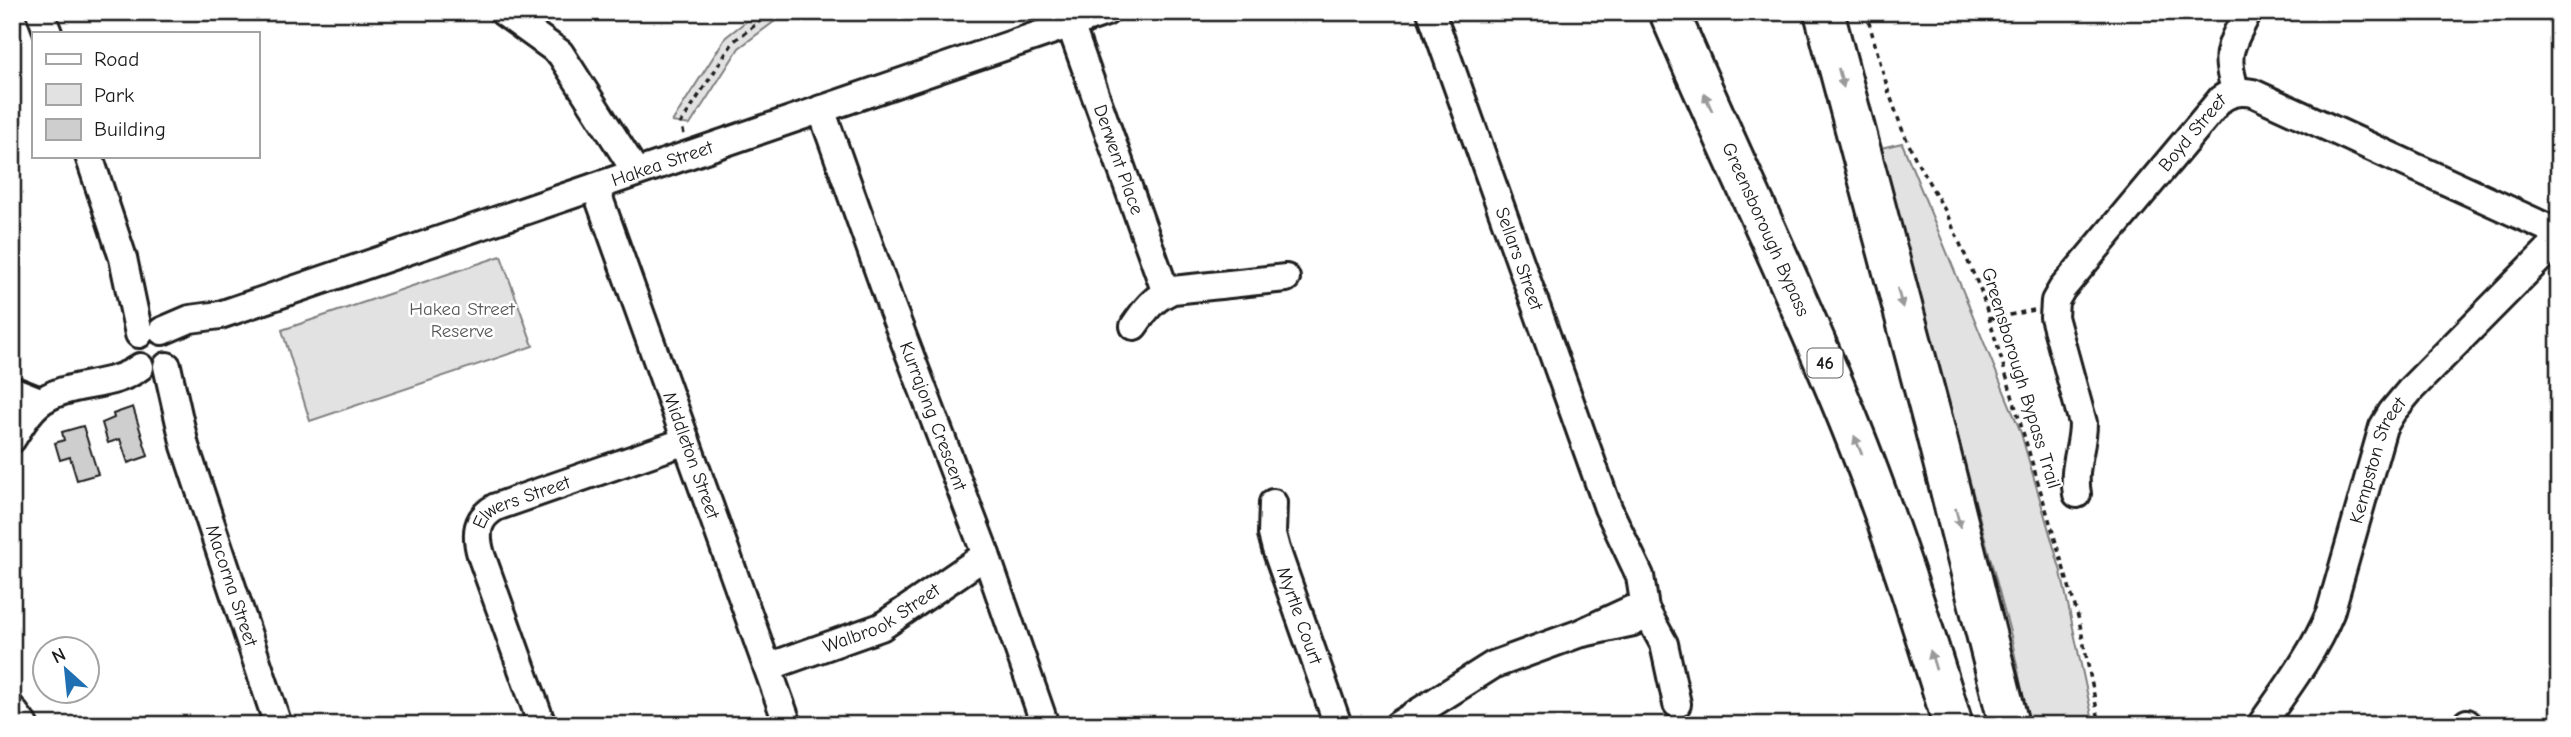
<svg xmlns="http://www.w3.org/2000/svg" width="2571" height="737" font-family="'Comic Neue',sans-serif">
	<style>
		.green { fill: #e2e2e2; stroke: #7f7f7f; stroke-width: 2 }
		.building { fill: #cecece; stroke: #1c1c1c; stroke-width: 2 }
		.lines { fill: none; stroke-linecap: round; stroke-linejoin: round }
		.minor-casing { stroke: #1c1c1c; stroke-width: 32 }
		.highway-casing { stroke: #1c1c1c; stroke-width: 44 }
		.path { stroke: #1c1c1c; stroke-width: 3.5; stroke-dasharray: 5 5; stroke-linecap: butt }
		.minor { stroke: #fff; stroke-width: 26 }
		.highway { stroke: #fff; stroke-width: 38 }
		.oneway { fill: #999 }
		.labels { text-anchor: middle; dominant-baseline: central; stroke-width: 5; stroke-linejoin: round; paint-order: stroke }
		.shield { fill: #fff; stroke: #606060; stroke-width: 2 }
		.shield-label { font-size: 18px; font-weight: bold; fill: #1c1c1c }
		.street-label { font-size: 19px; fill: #1c1c1c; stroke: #fff }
		.park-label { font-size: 19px; fill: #575757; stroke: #fff }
	</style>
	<rect width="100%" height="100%" fill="#fff"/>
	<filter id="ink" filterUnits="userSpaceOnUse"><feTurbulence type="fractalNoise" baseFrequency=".0143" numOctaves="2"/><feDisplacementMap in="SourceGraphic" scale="14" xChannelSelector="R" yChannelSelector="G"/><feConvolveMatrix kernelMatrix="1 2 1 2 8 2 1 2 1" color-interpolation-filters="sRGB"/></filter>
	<g filter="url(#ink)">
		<g class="green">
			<polygon points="758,12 787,12 739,48 690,125 672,122 726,37"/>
			<polygon points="1902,143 2020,430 2061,572 2094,725 2029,725 2011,636 1881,148"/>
			<polygon points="501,256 533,346 310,421 282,330"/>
		</g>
		<g class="building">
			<polygon points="133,407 148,456 128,463 120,439 108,443 102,423 114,418 113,414"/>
			<polygon points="83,426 98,474 77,480 70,457 60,460 55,443 64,440 62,432"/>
		</g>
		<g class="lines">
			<g class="minor-casing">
				<g id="minor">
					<polyline points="40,12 48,33"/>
					<polyline points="503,12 560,53 636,172"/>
					<path id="s1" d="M 1431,12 L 1608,508 L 1640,576 L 1645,609 L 1664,644 L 1677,704"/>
					<path id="s2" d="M 1070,24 L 1166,293"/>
					<path d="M 2236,92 C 2223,53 2230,47 2248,12"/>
					<path id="s3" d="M 821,109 L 890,303 L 986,555 L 1045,725"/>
					<polyline points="89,156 123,258 139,334"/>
					<path id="s4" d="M 595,187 L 788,725"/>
					<path d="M 1134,326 C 1145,310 1154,297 1173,290 L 1286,278"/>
					<path id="s5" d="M 162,331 L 190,319 L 220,315 L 1106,12"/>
					<path id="s6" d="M 167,366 L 185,446 L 278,725"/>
					<polyline points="12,390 40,401"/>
					<path d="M 12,439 C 20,427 27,413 38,404 C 67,380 110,390 140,367"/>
					<path id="s7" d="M 2077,494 C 2072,467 2083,449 2083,423 L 2054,317 L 2055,301 L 2062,289 L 2221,99 C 2231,92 2240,91 2253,93 L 2548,228 L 2559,236"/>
					<path id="s8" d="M 1273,503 L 1272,534 L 1276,549 L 1338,725"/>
					<path id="s9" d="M 768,667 L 881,627 L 986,555"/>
					<polyline points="12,709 24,725"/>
					<polyline points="2467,723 2469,725"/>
					<path id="s10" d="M 542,725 L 481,555 C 475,534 476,518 496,507 L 686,441"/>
					<polyline points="1398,725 1493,665 1578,634 1633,622 1639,619 1645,609 1630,610 1578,634"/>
					<path id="s11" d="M 2261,725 C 2286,689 2313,654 2330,613 L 2383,427 L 2392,412 L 2412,388 L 2559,239"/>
				</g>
			</g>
			<g class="highway-casing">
				<g id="highway">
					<path id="s12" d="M 1669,12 C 1728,150 1794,285 1850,424 C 1890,523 1922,624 1953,725"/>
					<polyline points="1824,12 1934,426 2009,725"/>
				</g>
			</g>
			<g class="path">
				<polyline points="1866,12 1888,90 1902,129 1917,162 1946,212 1981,291 2079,620 2100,725"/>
				<polyline points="684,134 681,123 734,41 772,12"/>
				<polyline points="1990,319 2034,310"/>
			</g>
			<use href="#minor" class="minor"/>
			<use href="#highway" class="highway"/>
		</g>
		<defs><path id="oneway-solid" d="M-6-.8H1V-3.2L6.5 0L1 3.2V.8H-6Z" transform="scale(1.75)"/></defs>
		<g class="oneway">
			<use href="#oneway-solid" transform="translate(1841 78) rotate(75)"/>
			<use href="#oneway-solid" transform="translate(1708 102) rotate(-114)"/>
			<use href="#oneway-solid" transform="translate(1900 298) rotate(75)"/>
			<use href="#oneway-solid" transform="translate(1858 445) rotate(-112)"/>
			<use href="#oneway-solid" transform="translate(1958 518) rotate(76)"/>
			<use href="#oneway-solid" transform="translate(1933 660) rotate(-107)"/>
		</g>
	</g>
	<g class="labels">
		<rect class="shield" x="1807.5" y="348.5" width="35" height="29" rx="5"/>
		<g class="shield-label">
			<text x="1825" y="363">46</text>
		</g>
		<g class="street-label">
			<text stroke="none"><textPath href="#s7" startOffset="415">Boyd Street</textPath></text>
			<text stroke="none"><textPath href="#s2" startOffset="144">Derwent Place</textPath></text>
			<text stroke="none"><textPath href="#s5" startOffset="528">Hakea Street</textPath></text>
			<text stroke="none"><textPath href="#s12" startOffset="238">Greensborough Bypass</textPath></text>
			<text stroke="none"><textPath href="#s1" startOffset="262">Sellars Street</textPath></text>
			<text transform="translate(2021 378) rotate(73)">Greensborough Bypass Trail</text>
			<text stroke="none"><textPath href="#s3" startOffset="327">Kurrajong Crescent</textPath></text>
			<text stroke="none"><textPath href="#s4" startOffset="285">Middleton Street</textPath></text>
			<text stroke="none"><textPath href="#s11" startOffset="292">Kempston Street</textPath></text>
			<text stroke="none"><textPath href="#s10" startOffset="261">Elwers Street</textPath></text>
			<text stroke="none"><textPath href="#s6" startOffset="229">Macorna Street</textPath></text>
			<text stroke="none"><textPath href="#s8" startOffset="117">Myrtle Court</textPath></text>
			<text stroke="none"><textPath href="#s9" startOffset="124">Walbrook Street</textPath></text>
		</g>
		<g class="park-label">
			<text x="462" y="309">Hakea Street<tspan x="462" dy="22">Reserve</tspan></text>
		</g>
	</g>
	<rect width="2571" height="737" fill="none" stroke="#fff" stroke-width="42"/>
	<rect x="21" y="21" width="2529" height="695" fill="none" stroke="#1c1c1c" stroke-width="2.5" filter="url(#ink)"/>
	<rect x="32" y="32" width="228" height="126" fill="#ffffff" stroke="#a4a4a4" stroke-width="2"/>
	<rect x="46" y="54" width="35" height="10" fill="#ffffff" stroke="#a4a4a4" stroke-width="2"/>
	<text x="94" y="66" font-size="21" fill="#1c1c1c">Road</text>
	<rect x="46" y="84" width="35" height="21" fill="#e2e2e2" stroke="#a4a4a4" stroke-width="2"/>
	<text x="94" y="102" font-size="21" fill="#1c1c1c">Park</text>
	<rect x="46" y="119" width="35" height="21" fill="#cecece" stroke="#a4a4a4" stroke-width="2"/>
	<text x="94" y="136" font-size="21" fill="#1c1c1c">Building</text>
	<g transform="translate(66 670) rotate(333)"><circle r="33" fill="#ffffff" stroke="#a4a4a4" stroke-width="2"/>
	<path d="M0-5L12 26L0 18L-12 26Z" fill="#1f6fb2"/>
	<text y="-10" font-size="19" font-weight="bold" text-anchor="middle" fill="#1c1c1c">N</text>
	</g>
</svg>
